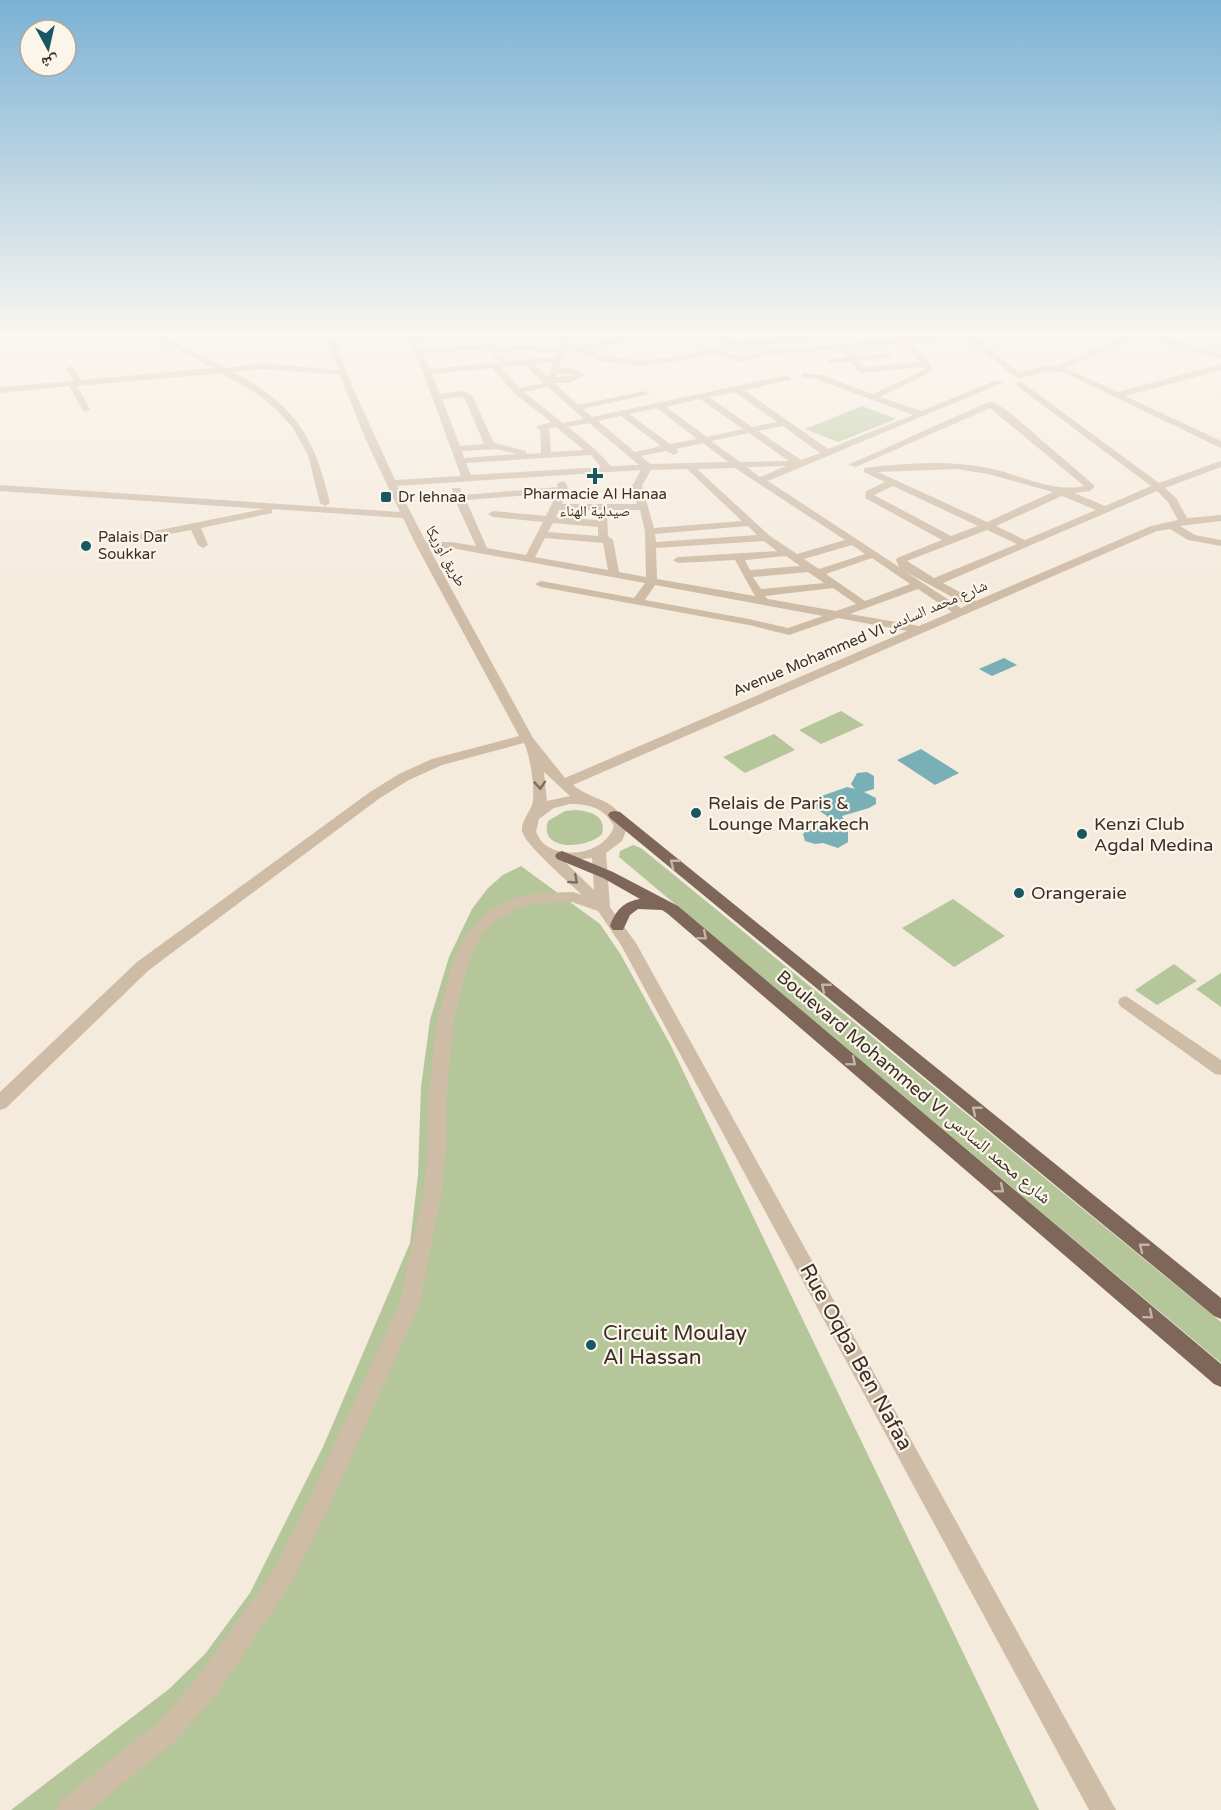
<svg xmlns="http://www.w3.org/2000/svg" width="1221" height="1810" font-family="'Varela Round','Noto Naskh Arabic',sans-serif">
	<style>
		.green { fill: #b5c69b }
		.water { fill: #79afb6 }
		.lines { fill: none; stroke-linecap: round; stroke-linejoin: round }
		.minor { fill: #cfbca7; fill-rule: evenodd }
		.major { fill: #7e6758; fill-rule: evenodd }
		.oneway { stroke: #7e6e61 }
		.oneway2 { stroke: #c3b5a8 }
		.poi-dot { fill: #195861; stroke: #fcf5ea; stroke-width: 2 }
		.labels { text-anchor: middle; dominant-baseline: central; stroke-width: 4.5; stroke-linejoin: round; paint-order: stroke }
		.far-poi-label { font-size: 15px; fill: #3b2f28; stroke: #fcf5ea; text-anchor: start }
		.far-street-label { font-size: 15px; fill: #3b2f28; stroke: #fcf5ea }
		.poi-label { font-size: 18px; fill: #3b2f28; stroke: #fcf5ea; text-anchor: start }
		.street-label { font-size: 18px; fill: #3b2f28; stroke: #fcf5ea }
		.near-poi-label { font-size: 21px; fill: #3b2f28; stroke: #fcf5ea; text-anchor: start }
		.near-street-label { font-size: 21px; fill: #3b2f28; stroke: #fcf5ea }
	</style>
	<rect width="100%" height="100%" fill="#f5ebdd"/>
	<g class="green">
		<polygon points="862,406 896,419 838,442 805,429"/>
		<polygon points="841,711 864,725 821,744 799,730"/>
		<polygon points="774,734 795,750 745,773 723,757"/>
		<path d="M 576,810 C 590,811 607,816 602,834 C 587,849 538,852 548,821 L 565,811 Z"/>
		<polygon points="633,845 641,848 1221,1322 1221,1363 619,857 620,851"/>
		<polygon points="521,866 600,924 621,955 670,1044 1039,1810 11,1810 169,1689 205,1654 250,1593 323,1447 410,1243 418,1175 421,1087 430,1020 449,957 472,909 488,888 503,875"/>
		<polygon points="953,899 1005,936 954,967 902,928"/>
		<polygon points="1174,964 1197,981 1157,1005 1135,990"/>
		<polygon points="1221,973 1221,1007 1196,989"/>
	</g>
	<g class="water">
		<polygon points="1004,658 1017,665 992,676 979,669"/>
		<polygon points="921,749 959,773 935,785 897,760"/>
		<path d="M 867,772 L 874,776 L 874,789 L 864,792 L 876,798 L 876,804 L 869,808 L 842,816 L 848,826 L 848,842 L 838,848 L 823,843 L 815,844 L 805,841 L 803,834 C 811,825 824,832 830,821 L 827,816 L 815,808 L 816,798 L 847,787 L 855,789 L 851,784 L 857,773 Z"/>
	</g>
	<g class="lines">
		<g class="minor">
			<path d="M 144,333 L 154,333 L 226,368 L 262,363 L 338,370 L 324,333 L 332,333 L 352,386 L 395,480 L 461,476 L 423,372 L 405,333 L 413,333 L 415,336 L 492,333 L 488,335 L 417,341 L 420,348 L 495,344 L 500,347 L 529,346 L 559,348 L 561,343 L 555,333 L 563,333 L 568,341 L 579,346 L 623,337 L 626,337 L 626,341 L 586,349 C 632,369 682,357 728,344 L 702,333 L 714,333 L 737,342 L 855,333 L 879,334 L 875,336 L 736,346 L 721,351 L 740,357 L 765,351 L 837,344 L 835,342 L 839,340 L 844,344 L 901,337 L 970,333 L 1020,373 L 1048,365 L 1055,367 L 1133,333 L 1152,333 L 1221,354 L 1221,359 L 1142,335 L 1065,368 L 1118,392 L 1221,364 L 1221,370 L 1125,396 L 1221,441 L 1221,448 L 1065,373 L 1048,371 L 1021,378 L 1014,376 L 966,338 L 909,343 L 930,362 L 933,371 L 880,397 L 921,411 L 997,380 L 1004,382 L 768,481 L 899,567 L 896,560 L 897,558 L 942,540 L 865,498 L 866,491 L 885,482 L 864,472 L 864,468 C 904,463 948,460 989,468 C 1021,475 1051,493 1084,486 L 990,408 L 856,467 L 848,465 L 988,402 L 994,402 L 1009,412 L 1095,486 L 1090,491 L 1074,493 L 1105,506 L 1151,486 L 1017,386 L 1016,384 L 1020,381 L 1159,483 L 1221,461 L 1221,467 L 1165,488 L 1176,498 L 1187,518 L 1221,515 L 1221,521 L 1180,526 L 1195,535 L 1221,540 L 1221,546 L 1188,540 L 1170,529 L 1157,531 L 573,785 C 598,804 611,795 628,826 L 622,841 L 606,853 L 610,907 L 636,943 L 1116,1810 L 1089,1810 L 621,945 L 598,911 L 572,902 L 539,903 L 520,907 L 499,919 L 481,936 L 469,960 L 453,1022 L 446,1102 L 446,1150 L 442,1191 L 419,1305 L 327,1511 L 289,1587 L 212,1700 L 174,1742 L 90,1810 L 56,1810 L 60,1801 L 156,1724 L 194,1682 L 273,1571 L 311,1495 L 399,1305 L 424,1191 L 428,1150 L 428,1102 L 437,1022 L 453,960 L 467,933 L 489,911 L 511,899 L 539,893 L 573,892 L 582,895 C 570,883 524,844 522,831 C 521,822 529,813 532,805 C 536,792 530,754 524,743 L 442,765 L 409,780 L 380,798 L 149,970 L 6,1108 L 0,1110 L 0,1092 L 137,962 L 370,792 L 399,774 L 432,759 L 519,736 L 416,545 L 403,518 L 272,509 L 272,513 L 201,528 L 208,545 L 203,548 L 198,545 L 191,530 L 140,540 L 135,537 L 140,534 L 264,509 L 0,491 L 0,485 L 400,512 L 365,438 L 340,375 L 262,369 L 233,372 C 294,404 315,437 330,503 L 325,506 L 320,503 L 308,455 L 293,428 L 277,410 L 258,394 L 221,373 L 77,386 L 90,409 L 86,412 L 82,409 L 69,386 L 0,393 L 0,387 L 74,381 L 66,368 L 70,365 L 82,380 L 213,368 ZM 901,343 L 920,362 L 863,367 L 858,361 L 889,358 L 893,356 L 889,354 L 855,356 L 848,348 ZM 567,347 L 598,361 L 639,366 L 686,360 L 712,353 L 740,362 L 765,355 L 840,349 L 847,357 L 827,359 L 827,363 L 850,362 L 861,373 L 924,367 L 924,370 L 873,394 L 821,375 L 802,373 L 802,377 L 816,379 L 913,415 L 828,449 L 744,390 L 790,380 L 791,378 L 787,375 L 592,417 L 583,409 L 649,394 L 645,391 L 578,405 L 554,383 L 569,383 L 585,375 L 577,369 L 559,368 ZM 492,349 L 495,358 L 500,362 L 430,369 L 422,353 ZM 529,350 L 557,353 L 555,357 L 509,361 L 503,357 L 501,352 ZM 553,362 L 548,377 L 534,364 ZM 525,365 L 544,383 L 519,388 L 501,367 ZM 492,368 L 514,393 L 551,422 L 535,427 L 540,430 L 541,453 L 527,454 L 526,451 L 494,443 L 472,395 L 463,391 L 440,394 L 432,374 ZM 557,374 L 572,374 L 574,375 L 556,377 ZM 548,387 L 584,419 L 563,423 L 524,392 ZM 735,392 L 777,422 L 752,427 L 709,397 ZM 462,397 L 465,399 L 484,444 L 460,446 L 442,399 ZM 700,399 L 743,429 L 707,437 L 666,407 ZM 657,408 L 697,439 L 670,444 L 629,414 ZM 621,416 L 661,446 L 635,452 L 598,421 ZM 589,423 L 639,465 L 611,466 L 596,450 L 568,427 ZM 783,426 L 820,453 L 801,460 L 758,431 ZM 556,427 L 584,450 L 551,452 L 549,428 ZM 749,433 L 789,461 L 740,462 L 711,441 ZM 703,443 L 728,462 L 650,464 L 641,456 L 666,451 L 674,455 L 679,452 L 676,449 ZM 496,449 L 517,454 L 464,458 L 462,451 ZM 591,455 L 601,467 L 471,475 L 466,463 ZM 786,466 L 760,477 L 747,467 ZM 735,468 L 845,540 L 797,554 L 770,536 L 697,469 ZM 687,469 L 742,521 L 654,528 L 642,486 L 651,470 ZM 957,469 L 988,474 L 1053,492 L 987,522 L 878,472 ZM 641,470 L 632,486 L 637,504 L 562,504 L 569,490 L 565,482 L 562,481 L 557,484 L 558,487 L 463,495 L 460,488 L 452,488 L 454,498 L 476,546 L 451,542 L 426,542 L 397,486 ZM 893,486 L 978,526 L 951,536 L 874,495 ZM 1157,491 L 1168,502 L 1178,520 L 1151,526 L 976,601 L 943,583 ZM 557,493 L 546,516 L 493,511 L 488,514 L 493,517 L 543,522 L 526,555 L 487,548 L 466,500 ZM 1062,496 L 1096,510 L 1025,540 L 996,526 ZM 559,510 L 640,510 L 645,531 L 646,577 L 619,572 L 613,540 L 608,536 L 607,514 L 599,514 L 598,520 L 556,517 ZM 553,523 L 598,527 L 598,536 L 548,532 ZM 748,526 L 757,535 L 656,542 L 655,534 ZM 987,530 L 1017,544 L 934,578 L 907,561 ZM 545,538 L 603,543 L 608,570 L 535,557 ZM 764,541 L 777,551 L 678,557 L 673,560 L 678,563 L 735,560 L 755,596 L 657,579 L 656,548 ZM 852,545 L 865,554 L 819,569 L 804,559 ZM 429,548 L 451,548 L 645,583 L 634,598 L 541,581 L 535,584 L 541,587 L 749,625 L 789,635 L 838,618 L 907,631 L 565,778 L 533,738 ZM 786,556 L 800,566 L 750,570 L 745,560 ZM 872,558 L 910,584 L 865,601 L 826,574 ZM 808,572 L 824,583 L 761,589 L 753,577 ZM 906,572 L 967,605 L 961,608 ZM 655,585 L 823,616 L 788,628 L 749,619 L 645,600 ZM 833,588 L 856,604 L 836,611 L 768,599 L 765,596 ZM 918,589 L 952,612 L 919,626 L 850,614 ZM 544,772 L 570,796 L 547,801 ZM 570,804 C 590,804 604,808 614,826 C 606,852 565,861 544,844 C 541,841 538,836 536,832 L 539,819 L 554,808 ZM 592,858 L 594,890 L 564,861 Z"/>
			<polygon points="670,333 682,333 697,340 690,342"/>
			<polygon points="1126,996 1221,1060 1221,1075 1215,1074 1120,1006 1118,1002 1120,998"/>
		</g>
		<g class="major">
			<polygon points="615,811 620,812 1221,1298 1221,1319 1214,1316 610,818 608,815 610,812"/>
			<path d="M 562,851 L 613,872 L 678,906 L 1221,1364 L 1221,1387 L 1214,1384 L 668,914 L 662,910 L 638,909 L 630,915 L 623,930 L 613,930 L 610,926 C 616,910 623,902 640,899 L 603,878 L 557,859 L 555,856 L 557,853 Z"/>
		</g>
	</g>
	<defs><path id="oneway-chevron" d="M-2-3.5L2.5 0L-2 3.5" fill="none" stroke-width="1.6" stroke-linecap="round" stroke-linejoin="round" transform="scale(1.5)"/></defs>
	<g class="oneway">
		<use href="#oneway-chevron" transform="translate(540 785) rotate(86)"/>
		<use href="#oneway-chevron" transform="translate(574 880) rotate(41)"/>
	</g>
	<g class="oneway2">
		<use href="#oneway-chevron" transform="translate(674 863) rotate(-142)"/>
		<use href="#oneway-chevron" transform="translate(703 936) rotate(40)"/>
		<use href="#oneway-chevron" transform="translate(825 987) rotate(-141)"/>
		<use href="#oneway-chevron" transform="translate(852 1062) rotate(40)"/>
		<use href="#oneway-chevron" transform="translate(976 1110) rotate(-141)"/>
		<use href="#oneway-chevron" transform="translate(1000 1189) rotate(40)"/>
		<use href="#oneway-chevron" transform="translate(1143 1247) rotate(-141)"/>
		<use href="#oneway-chevron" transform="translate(1149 1315) rotate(40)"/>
	</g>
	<linearGradient id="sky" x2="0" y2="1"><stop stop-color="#7bb2d4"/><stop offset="0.57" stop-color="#faf6f0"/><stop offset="1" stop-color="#faf6f0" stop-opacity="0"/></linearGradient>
	<rect width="1221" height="586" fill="url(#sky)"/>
	<g class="poi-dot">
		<path d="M592 467h6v6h6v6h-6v6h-6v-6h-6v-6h6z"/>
		<rect x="380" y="491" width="12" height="12" rx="3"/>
		<circle cx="86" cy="546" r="6"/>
		<circle cx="696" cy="813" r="6"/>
		<circle cx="1082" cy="834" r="6"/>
		<circle cx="1019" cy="893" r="6"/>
		<circle cx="591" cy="1345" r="6"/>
	</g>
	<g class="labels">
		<g class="far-poi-label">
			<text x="595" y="494" text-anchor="middle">Pharmacie Al Hanaa<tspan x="595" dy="17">صيدلية الهناء</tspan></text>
			<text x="398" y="497">Dr lehnaa</text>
			<text x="98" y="537">Palais Dar<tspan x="98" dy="17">Soukkar</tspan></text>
		</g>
		<g class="far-street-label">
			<text transform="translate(446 556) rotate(61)">طريق أوريكا</text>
			<text transform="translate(860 638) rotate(-23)">Avenue Mohammed VI شارع محمد السادس</text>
		</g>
		<g class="poi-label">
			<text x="708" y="803">Relais de Paris &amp;<tspan x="708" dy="21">Lounge Marrakech</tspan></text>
			<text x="1094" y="824">Kenzi Club<tspan x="1094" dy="21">Agdal Medina</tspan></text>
			<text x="1031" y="893">Orangeraie</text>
		</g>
		<g class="street-label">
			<text transform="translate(914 1087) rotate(40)">Boulevard Mohammed VI شارع محمد السادس</text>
		</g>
		<g class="near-poi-label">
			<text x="603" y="1333">Circuit Moulay<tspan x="603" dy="24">Al Hassan</tspan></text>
		</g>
		<g class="near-street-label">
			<text transform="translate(856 1357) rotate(61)">Rue Oqba Ben Nafaa</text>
		</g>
	</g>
	<g transform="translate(48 48) rotate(172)"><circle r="28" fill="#fcf5ea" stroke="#afa69c" stroke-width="1.5"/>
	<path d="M0-4.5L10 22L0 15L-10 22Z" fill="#195861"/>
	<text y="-9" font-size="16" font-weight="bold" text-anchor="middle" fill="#3b2f28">ش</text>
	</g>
</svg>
